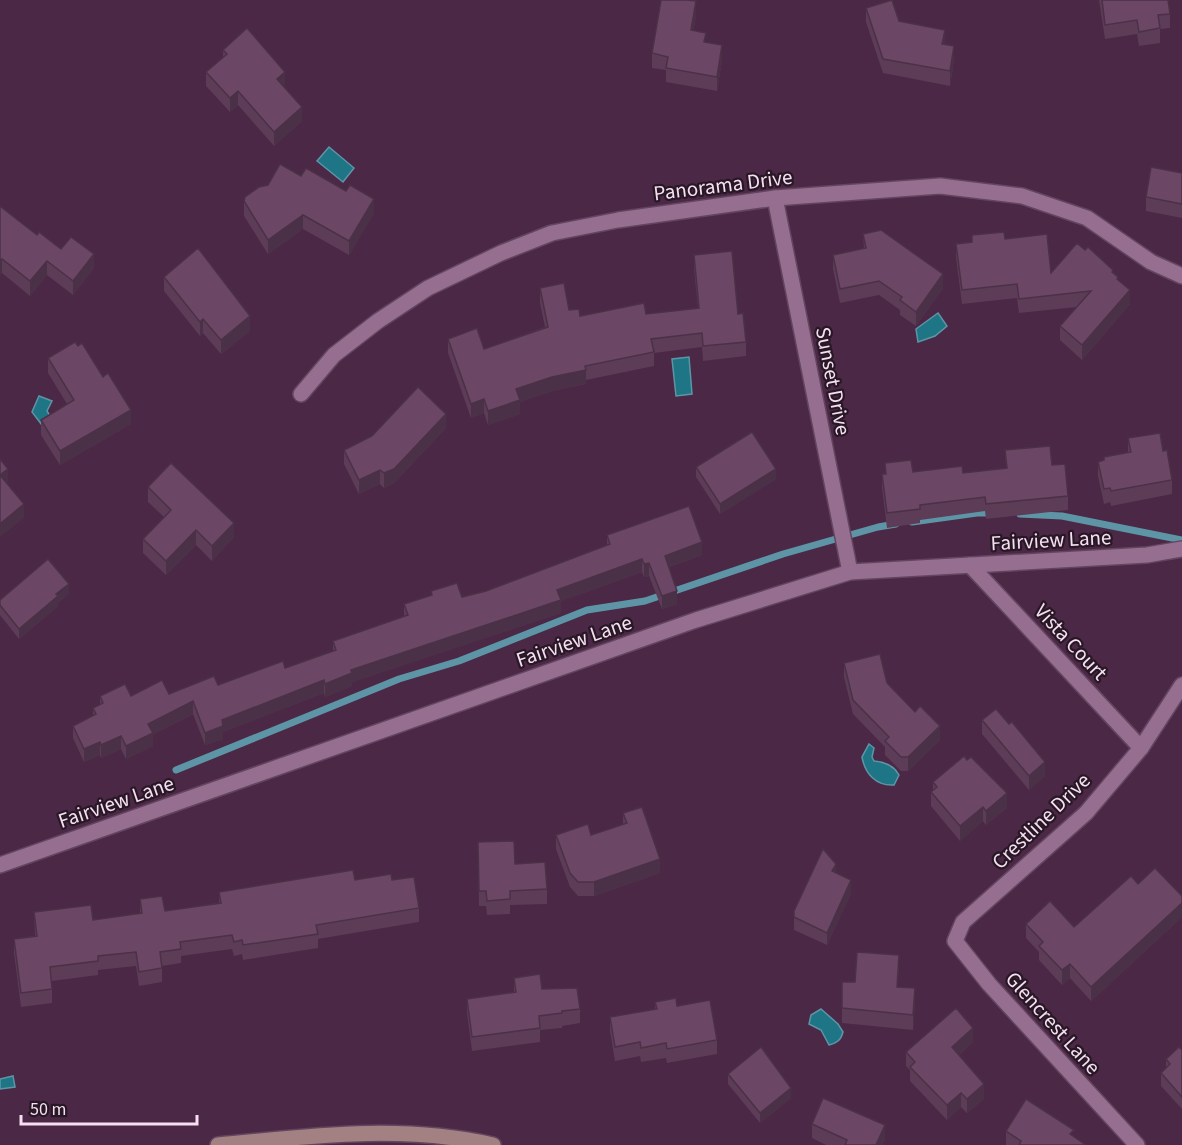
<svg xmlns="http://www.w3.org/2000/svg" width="1182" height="1145" font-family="'Source Sans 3',sans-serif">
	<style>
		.water { fill: #1d7585; stroke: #5e95a6; stroke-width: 1.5 }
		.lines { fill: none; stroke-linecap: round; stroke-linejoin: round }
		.stream { stroke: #5e95a6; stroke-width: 7 }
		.street-casing { stroke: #63455f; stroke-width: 18 }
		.secondary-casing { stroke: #63455f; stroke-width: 18 }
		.street { stroke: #966e8f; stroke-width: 15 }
		.secondary { stroke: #a38183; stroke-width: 15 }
		.wall { fill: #5c3c57 }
		.shaded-wall { fill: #4b3147 }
		.building { fill: #6b4665; stroke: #4b3147; stroke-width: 1.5 }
		.labels { text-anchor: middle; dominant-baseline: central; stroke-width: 4.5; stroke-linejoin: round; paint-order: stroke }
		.street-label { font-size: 21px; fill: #f6dff2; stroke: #281825 }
	</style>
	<rect width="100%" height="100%" fill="#4b2846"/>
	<g class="water">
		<polygon points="329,147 354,168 343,182 317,161"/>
		<polygon points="938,313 947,326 935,336 918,342 916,329"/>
		<polygon points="689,357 692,394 676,396 672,359"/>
		<polygon points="39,396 52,401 47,411 53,421 45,429 32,412"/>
		<path d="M 869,744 L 874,748 L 872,757 L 874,761 C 885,762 894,765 899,775 L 894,785 C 876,786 865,774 862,757 Z"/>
		<path d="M 821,1009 L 838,1024 L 843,1032 C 841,1040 837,1043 829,1045 L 821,1030 L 809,1024 L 811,1015 Z"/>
		<polygon points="13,1076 15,1087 0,1089 0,1079"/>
	</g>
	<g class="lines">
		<g class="stream">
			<polyline points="1020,514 1062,516 1182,540"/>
			<polyline points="912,522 977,513 994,513"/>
			<polyline points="176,770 399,679 459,661 587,610 645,601 783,554 878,527 896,524"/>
		</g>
		<g class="street-casing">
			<g id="street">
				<polyline points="775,198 850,572"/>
				<polyline points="301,394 334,355 378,321 428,288 501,253 552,233 618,220 775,198 940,186 1022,196 1087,218 1151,262 1182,276"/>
				<polyline points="970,565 1141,748"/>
				<polyline points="0,865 696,620 850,572 1147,555 1182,549"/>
				<polyline points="1137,1145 989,984 955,941 963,922 1086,813 1141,748 1182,685"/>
			</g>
		</g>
		<g class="secondary-casing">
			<path id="secondary" d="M 218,1145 C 310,1136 402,1124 493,1145"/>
		</g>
		<use href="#street" class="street"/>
		<use href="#secondary" class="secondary"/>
	</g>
	<g class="wall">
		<polygon points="1099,0 1168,0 1170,14 1170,28 1160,29 1160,43 1139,46 1137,34 1105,39"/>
		<polygon points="866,8 899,21 954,60 950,86 883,73 866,22"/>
		<polygon points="696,16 693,31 722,60 717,91 666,82 666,70 652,68 652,53"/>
		<polygon points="223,50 285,86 284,87 302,121 274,146 238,105 230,112 206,86 206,72 223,57"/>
		<polygon points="1182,173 1182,218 1146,211 1146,197"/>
		<polygon points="301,176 374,213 349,255 303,229 268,254 244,216 244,201 268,185"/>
		<polygon points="0,206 37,235 94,268 73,295 47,275 30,296 2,273"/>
		<polygon points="863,234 943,288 916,326 900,315 900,310 879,295 840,303 833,269 833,255 864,249"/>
		<polygon points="972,235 1005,239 1051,273 1113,273 1118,280 1130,304 1082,360 1060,340 1060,326 1077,307 1019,313 1017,298 962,304 956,258 956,244 972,242"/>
		<polygon points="694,255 738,314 746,342 746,356 703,361 702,347 654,353 654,366 586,380 586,384 552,391 520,402 520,414 488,425 484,413 471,418 448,353 448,339 484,349 545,327 540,303 540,288 569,310 580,316 646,314 698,308 694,269"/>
		<polygon points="164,277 250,331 221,354 203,333 200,336 164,291"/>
		<polygon points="78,346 103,377 131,424 60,465 41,435 41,420 67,404 48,373 48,358"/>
		<polygon points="446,428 394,483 384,488 380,484 359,494 344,464 344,450"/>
		<polygon points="1128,438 1163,451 1172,480 1172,494 1111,506 1110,502 1104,504 1098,476 1098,462 1104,460 1104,457 1128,452"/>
		<polygon points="1005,450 1052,465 1068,496 1068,510 986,519 985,511 920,520 920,523 887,528 882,488 882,474 885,474 885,463 913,472 963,473 1006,468"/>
		<polygon points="696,467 776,479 720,514 696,477"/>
		<polygon points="148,487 234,537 212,561 196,545 166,575 143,553 143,539 164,517 148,502"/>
		<polygon points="607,535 702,555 669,567 677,604 662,609 649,576 644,577 642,572 561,601 561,613 352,682 352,686 325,697 324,693 223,732 223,739 205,745 193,714 153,734 153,746 126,759 121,749 101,758 100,755 84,762 73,738 73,726 93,715 93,708 100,704 100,696 169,694 218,685 285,668 333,651 333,641 404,616 404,604 431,596 431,591 462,597 486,591 607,545"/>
		<polygon points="69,593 58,603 58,606 19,639 0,615 0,600"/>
		<polygon points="844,663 887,683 940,740 908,771 901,771 885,755 885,747 853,714 844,677"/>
		<polygon points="982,720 1045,776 1029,790 982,734"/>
		<polygon points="933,782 1007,808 986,825 983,821 960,841 931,806 931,792 933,790"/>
		<polygon points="623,813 660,873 594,896 578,896 570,887 556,849 556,835 591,835 623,824"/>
		<polygon points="478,842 515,864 547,889 547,904 510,905 510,914 487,915 486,906 479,906"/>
		<polygon points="836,873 851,893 827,945 794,930 794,911"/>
		<polygon points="355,880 392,880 419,908 419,922 318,939 318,948 243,960 242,954 234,956 232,949 181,956 181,963 162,966 162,982 139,986 136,966 98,970 98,975 52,981 52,1003 21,1007 14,953 14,939 35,936 34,912 93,920 140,913 140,899 165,911 219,903 219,892"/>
		<polygon points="1138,884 1182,896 1182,917 1091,1001 1070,978 1062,985 1039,960 1039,952 1026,938 1026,924 1074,927"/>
		<polygon points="899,969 897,987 915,1002 913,1030 842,1023 842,982 855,982"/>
		<polygon points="514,978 542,989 580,1009 580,1023 562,1026 562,1028 540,1030 540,1042 472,1051 467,1013 467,999 514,993"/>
		<polygon points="655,1002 677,1006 717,1040 717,1054 667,1063 666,1058 641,1062 640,1056 615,1061 610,1031 610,1017 655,1009"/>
		<polygon points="973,1042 959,1055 984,1099 967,1113 961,1107 947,1120 910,1081 910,1070 906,1066 906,1052"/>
		<polygon points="1182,1050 1182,1109 1161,1086 1161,1073 1166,1069 1166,1059"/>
		<polygon points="728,1074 791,1098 760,1123 728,1084"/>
		<polygon points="812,1124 885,1139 882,1145 826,1145 812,1138"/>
		<polygon points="1006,1131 1074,1137 1086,1145 1006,1145"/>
	</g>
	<g class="shaded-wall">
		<polygon points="696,1 696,16 691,44 691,30"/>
		<polygon points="945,30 945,44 942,44"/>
		<polygon points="722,45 722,60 717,91 717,77"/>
		<polygon points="954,46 954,60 950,86 950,71"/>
		<polygon points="285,72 285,86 277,94 277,79"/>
		<polygon points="238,91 238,105 230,112 230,98"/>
		<polygon points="302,107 302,121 274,146 274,132"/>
		<polygon points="374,199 374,213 349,255 349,241"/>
		<polygon points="303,215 303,229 268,254 268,240"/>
		<polygon points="94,254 94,268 73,295 73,281"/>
		<polygon points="2,259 2,273 0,275 0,260"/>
		<polygon points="47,261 47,275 30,296 30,281"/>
		<polygon points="943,274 943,288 916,326 916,312"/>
		<polygon points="1130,290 1130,304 1082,360 1082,345"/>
		<polygon points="250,316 250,331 221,354 221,340"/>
		<polygon points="203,319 203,333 200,336 200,322"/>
		<polygon points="586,370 586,384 552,391 520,402 520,414 488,425 488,411 516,389 552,377"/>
		<polygon points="484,399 484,413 471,418 471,404"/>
		<polygon points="131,410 131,424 60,465 60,451"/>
		<polygon points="446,414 446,428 394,483 384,488 384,473"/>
		<polygon points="8,469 8,482 0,489 0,475"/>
		<polygon points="776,469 776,479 720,514 720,504"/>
		<polygon points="380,470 380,484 359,494 359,480"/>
		<polygon points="24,504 24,518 0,537 0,524"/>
		<polygon points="234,523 234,537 212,561 212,546"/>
		<polygon points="196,530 196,545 166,575 166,561"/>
		<polygon points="702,542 702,555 665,568 665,556"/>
		<polygon points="642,559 642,572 561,601 561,613 352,682 352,686 325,697 325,684 351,670 557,590"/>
		<polygon points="649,563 649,576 644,577 644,564"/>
		<polygon points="69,584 69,593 58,603 58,606 19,639 19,629"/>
		<polygon points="677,591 677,604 662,609 662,596"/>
		<polygon points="324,680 324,693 223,732 223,739 205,745 205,733 222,720"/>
		<polygon points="193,701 193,714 153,734 153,746 126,759 126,746 148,724"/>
		<polygon points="940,726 940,740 908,771 908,757"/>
		<polygon points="121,736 121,749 101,758 101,745"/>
		<polygon points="100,742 100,755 84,762 84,749"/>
		<polygon points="1045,762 1045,776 1029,790 1029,776"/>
		<polygon points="1007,793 1007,808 986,825 986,811"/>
		<polygon points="983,807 983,821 960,841 960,826"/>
		<polygon points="660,859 660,873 594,896 594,882"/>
		<polygon points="836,864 836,876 832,871"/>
		<polygon points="851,880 851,893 827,945 827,933"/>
		<polygon points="1182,903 1182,917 1091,1001 1091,987"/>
		<polygon points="1070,964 1070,978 1062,985 1062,970"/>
		<polygon points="915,988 915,1002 913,1030 913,1015"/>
		<polygon points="973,1028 973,1042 952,1061 952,1047"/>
		<polygon points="984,1084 984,1099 967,1113 967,1099"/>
		<polygon points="791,1088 791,1098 760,1123 760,1113"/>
		<polygon points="961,1093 961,1107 947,1120 947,1105"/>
		<polygon points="885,1125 885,1139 882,1145 876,1145"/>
	</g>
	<g class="building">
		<polygon points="661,0 687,0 696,1 691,30 706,33 704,42 722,45 717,77 666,68 668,57 652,53"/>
		<polygon points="892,0 899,21 945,30 942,44 954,46 950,71 883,59 866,8"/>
		<polygon points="1102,0 1168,0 1170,14 1158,15 1160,28 1139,32 1137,20 1105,25"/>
		<polygon points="247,28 285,72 277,79 302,107 274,132 238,91 230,98 206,72 227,54 223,50"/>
		<polygon points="280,164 301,176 306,168 346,191 350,185 374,199 349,241 303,215 268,240 244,201 245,197 259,187 268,185"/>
		<polygon points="1151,167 1182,173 1182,204 1146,197"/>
		<polygon points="0,206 37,235 39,232 61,249 71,237 94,254 73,281 47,261 30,281 2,259 0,260"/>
		<polygon points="881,230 943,274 916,312 900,300 902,297 879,281 840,289 833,255 866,248 863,234"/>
		<polygon points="1004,232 1005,239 1047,234 1051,273 1077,243 1085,250 1088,247 1113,270 1112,272 1118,277 1117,279 1130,290 1082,345 1060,326 1091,291 1019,299 1017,284 962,290 956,244 972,242 972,235"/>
		<polygon points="198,248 250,316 221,340 203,319 200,322 164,277"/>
		<polygon points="732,251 738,314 743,313 746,342 703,346 702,333 651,339 654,352 585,366 586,370 552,377 516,389 520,400 488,411 484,399 471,404 448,339 477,328 484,349 548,327 540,288 564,283 569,310 579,309 580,316 644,303 646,314 699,308 694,255"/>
		<polygon points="75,342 78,346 82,343 103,377 108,373 131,410 60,451 41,420 74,400 48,358"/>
		<polygon points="418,387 446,414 394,469 384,473 380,470 359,480 344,450 372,436"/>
		<polygon points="752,432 776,469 720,504 696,467"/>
		<polygon points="1160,433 1163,451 1167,450 1172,480 1111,491 1110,488 1104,489 1098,462 1104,460 1104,457 1131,452 1128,438"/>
		<polygon points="1050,446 1052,465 1065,464 1068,496 986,504 985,497 920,505 920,509 887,513 882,474 886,474 885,463 911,460 913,472 962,466 963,473 1007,468 1005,450"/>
		<polygon points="0,459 8,469 0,475 24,504 0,524"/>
		<polygon points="171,463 234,523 212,546 196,530 166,561 143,539 171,510 148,487"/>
		<polygon points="689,506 702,542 665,556 677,591 662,596 649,563 644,564 642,559 557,590 561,600 351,670 352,673 325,684 324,680 222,720 223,726 205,733 193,701 148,724 153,733 126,746 121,736 101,745 100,742 84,749 73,726 96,714 93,708 103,703 100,696 125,684 131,696 162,680 169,694 214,676 218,685 283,661 285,668 336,650 333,641 408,615 404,604 432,595 431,591 457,583 462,597 486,591 610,544 607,535"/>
		<polygon points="48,559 69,584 56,594 58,596 19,629 0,605 0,600"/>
		<polygon points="880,654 887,683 915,712 920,706 940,726 908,757 901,757 885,741 889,737 853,700 844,663"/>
		<polygon points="996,709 1009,724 1012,722 1045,762 1029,776 982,720"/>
		<polygon points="964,756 967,760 971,757 1007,793 986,811 983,807 960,826 931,792 937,787 933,782"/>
		<polygon points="642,807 660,859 594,882 578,882 570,873 556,835 588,824 591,835 627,823 623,813"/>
		<polygon points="514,841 515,864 545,862 547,889 510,891 510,899 487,901 486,891 479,891 478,842"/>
		<polygon points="823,849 836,864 832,871 851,880 827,933 794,917 794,911"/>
		<polygon points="1155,868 1182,896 1182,903 1091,987 1070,964 1062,970 1039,946 1043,942 1026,924 1050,901 1074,927 1131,876 1138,884"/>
		<polygon points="353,870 355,880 391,874 392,880 414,877 419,908 316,925 318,934 243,945 242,940 234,942 232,935 180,942 181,949 160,952 162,968 139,972 136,952 98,956 98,961 50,967 52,989 21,993 14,939 37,936 34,912 91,905 93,920 142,913 140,899 162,896 165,911 221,903 219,892"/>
		<polygon points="857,952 899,955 897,987 915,988 913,1015 842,1008 842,982 855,982"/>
		<polygon points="540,974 542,989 577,988 580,1009 562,1011 562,1013 539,1016 540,1028 472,1037 467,999 516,992 514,978"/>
		<polygon points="676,998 677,1006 710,1000 717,1040 667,1049 666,1043 641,1048 640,1042 615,1047 610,1017 657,1009 655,1002"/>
		<polygon points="956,1008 973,1028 952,1047 984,1084 967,1099 961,1093 947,1105 910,1067 915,1062 906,1052"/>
		<polygon points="761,1047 791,1088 760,1113 728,1074"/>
		<polygon points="1179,1047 1182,1050 1182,1097 1161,1073 1170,1064 1166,1059"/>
		<polygon points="823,1098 885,1125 876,1145 845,1145 847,1140 812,1124"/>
		<polygon points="1026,1099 1074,1130 1070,1134 1086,1145 1019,1145 1021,1141 1006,1131"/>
	</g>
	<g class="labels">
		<g class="street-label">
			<text transform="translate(723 185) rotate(-7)">Panorama Drive</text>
			<text transform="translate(833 381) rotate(79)">Sunset Drive</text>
			<text transform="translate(1051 540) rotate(-3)">Fairview Lane</text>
			<text transform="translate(574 641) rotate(-19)">Fairview Lane</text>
			<text transform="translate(1071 642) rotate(47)">Vista Court</text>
			<text transform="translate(116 802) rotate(-19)">Fairview Lane</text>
			<text transform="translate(1041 821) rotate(-44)">Crestline Drive</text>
			<text transform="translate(1053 1023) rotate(48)">Glencrest Lane</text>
		</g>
	</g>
	<path d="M21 1115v9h176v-9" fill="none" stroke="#f6dff2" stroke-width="3"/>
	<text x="30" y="1115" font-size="18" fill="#f6dff2" stroke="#281825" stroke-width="4.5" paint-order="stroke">50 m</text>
</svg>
